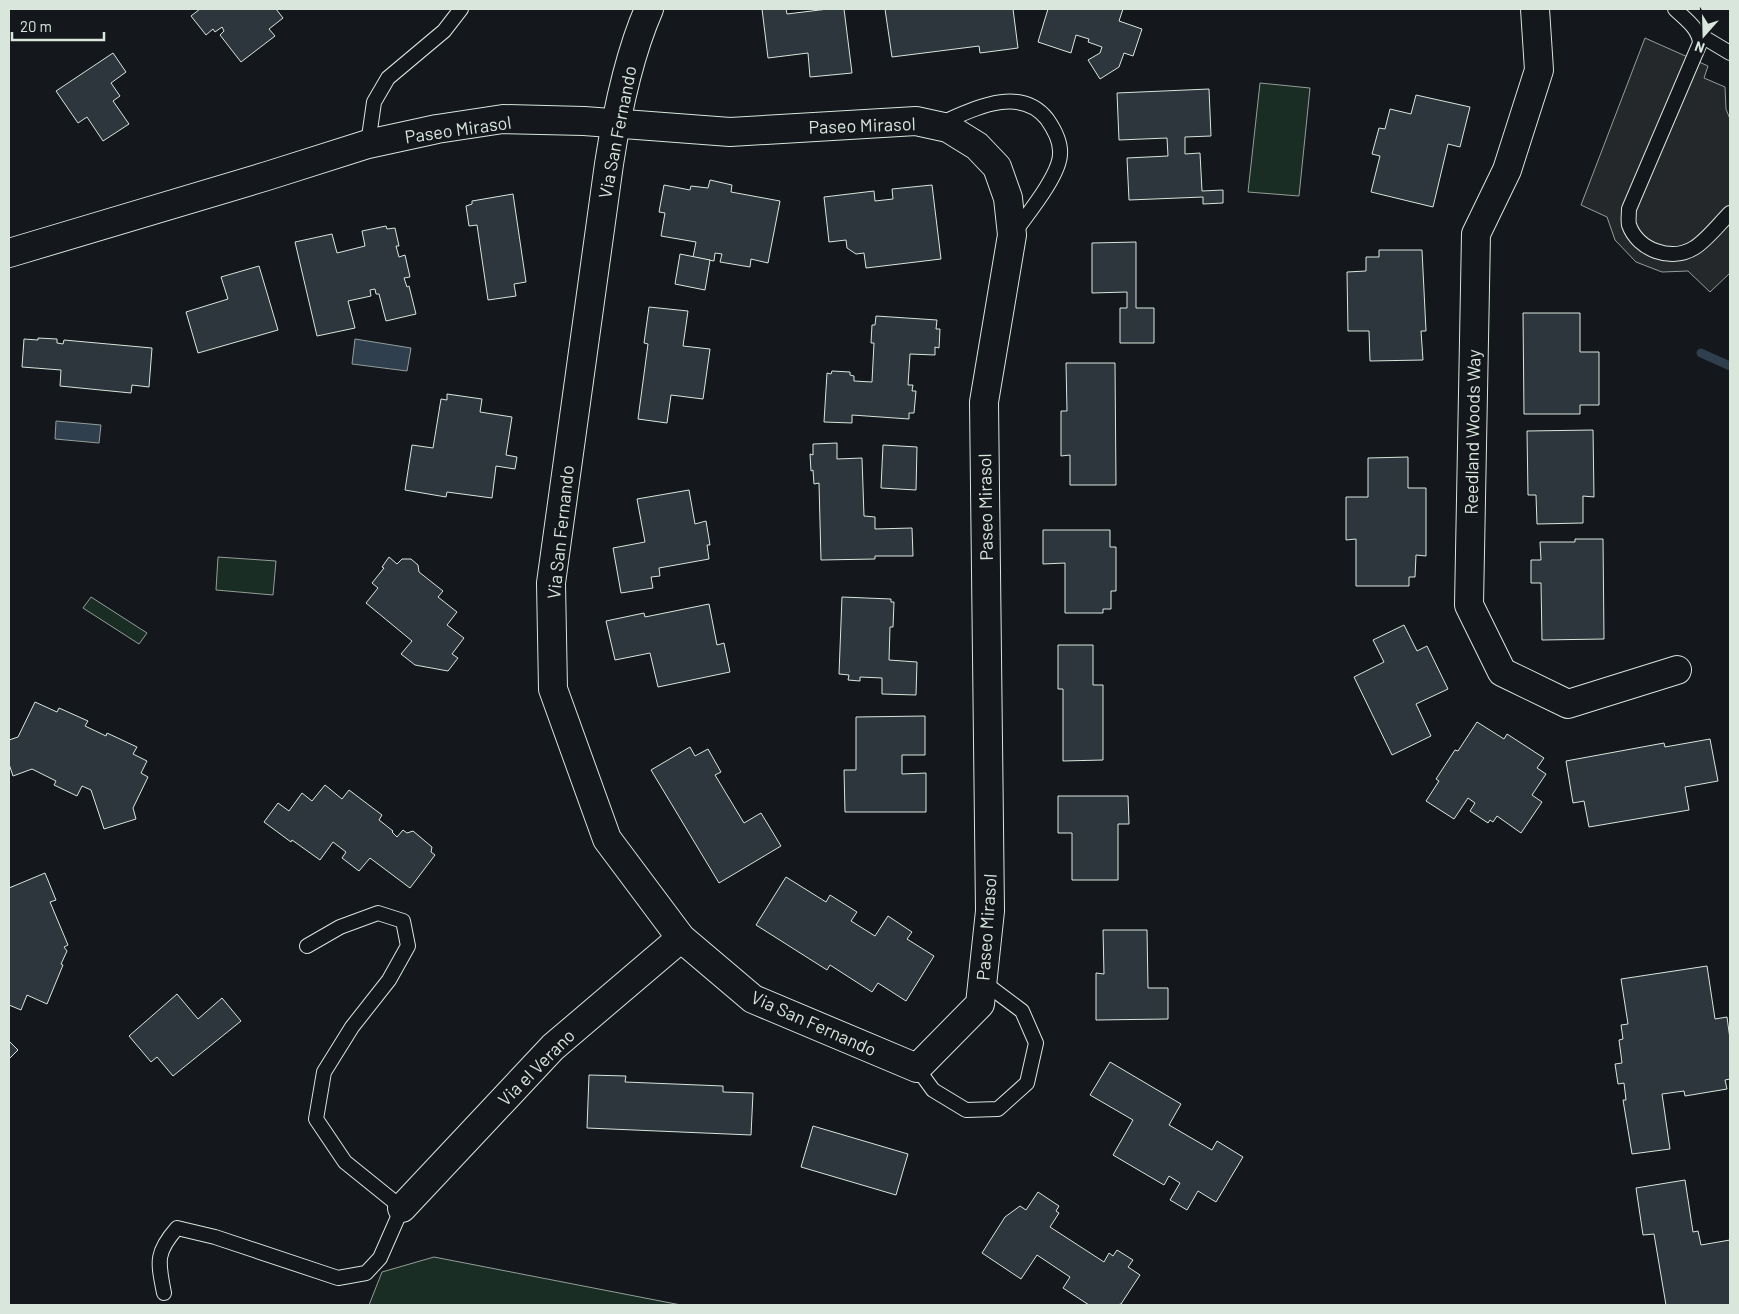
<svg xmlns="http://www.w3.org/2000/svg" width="1739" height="1314" font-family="Barlow,sans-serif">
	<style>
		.green { fill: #1a2d24; stroke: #939e99 }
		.parking { fill: #24282b; stroke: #939e99 }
		.water { fill: #2f3f4d; stroke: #939e99 }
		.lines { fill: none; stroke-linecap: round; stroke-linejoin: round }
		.stream { stroke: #2f3f4d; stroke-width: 9 }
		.building { fill: #2c363c; stroke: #d8e6dc }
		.lane-casing { stroke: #d8e6dc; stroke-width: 16 }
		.street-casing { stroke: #d8e6dc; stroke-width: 30 }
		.lane { stroke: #14181c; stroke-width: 14 }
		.street { stroke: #14181c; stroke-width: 28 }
		.labels { text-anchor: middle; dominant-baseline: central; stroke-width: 4; stroke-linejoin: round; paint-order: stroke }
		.street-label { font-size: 18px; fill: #d8e6dc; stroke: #14181c }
	</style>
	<rect width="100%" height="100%" fill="#14181c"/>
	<g class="green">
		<polygon points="1260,83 1310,88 1299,196 1248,192"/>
		<polygon points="218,557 276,561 273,595 216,590"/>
		<polygon points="91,597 147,633 139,644 83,608"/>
		<polygon points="434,1257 681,1305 369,1305 382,1272"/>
	</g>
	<polygon class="parking" points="1645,38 1708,66 1704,78 1725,87 1726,109 1730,119 1730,273 1710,292 1688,271 1662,272 1636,262 1615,240 1607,217 1581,205"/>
	<g class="water">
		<polygon points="355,339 411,348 407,371 352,364"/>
		<polygon points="56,421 101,425 99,443 55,439"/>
	</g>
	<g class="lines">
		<polyline class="stream" points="1701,353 1730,366"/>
	</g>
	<g class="building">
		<polygon points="200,9 276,9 283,18 269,29 275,36 241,62 220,35 224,31 222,27 215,32 213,29 206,35 191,16"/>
		<polygon points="762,9 786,9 787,14 828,9 844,9 852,73 810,77 808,53 768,58"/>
		<polygon points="885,9 1013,9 1018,48 980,53 979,46 892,57"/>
		<polygon points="1048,9 1123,9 1119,21 1142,29 1133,56 1124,53 1119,67 1100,79 1088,60 1100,53 1102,47 1088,42 1089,39 1076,35 1071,53 1038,42"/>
		<polygon points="113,53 126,72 111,83 120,96 113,101 129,124 103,141 87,117 78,123 56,91"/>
		<polygon points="1209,89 1211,136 1185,137 1185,154 1200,153 1202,191 1223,190 1223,203 1203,204 1203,197 1129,200 1127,158 1168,156 1167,138 1119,140 1117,93"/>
		<polygon points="1416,95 1470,107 1460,147 1448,144 1433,207 1371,192 1380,156 1372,154 1379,128 1385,129 1390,109 1411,114"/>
		<polygon points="710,180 732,185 731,192 780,201 768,263 751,259 750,267 720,262 722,254 715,253 714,261 693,257 696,242 661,236 665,213 659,212 664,185 690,190 691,186 708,188"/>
		<polygon points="932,185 941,259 866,268 864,253 856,254 847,248 846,240 829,242 824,197 874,191 875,201 893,199 892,189"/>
		<polygon points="513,194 526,282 514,284 516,296 488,300 477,225 469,226 466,206 472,204 472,201"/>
		<polygon points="386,226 387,229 395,228 399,246 396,246 399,257 405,255 410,277 404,278 407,287 409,286 416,314 386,321 379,294 376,294 375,289 370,290 371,296 348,301 355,328 317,336 295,242 332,234 337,253 365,246 362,231"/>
		<polygon points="1136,242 1136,308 1154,308 1154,343 1120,343 1120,308 1127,308 1127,292 1092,293 1092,243"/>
		<polygon points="1379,250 1422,250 1426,331 1421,331 1423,360 1370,361 1369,331 1348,331 1347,272 1366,271 1366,257 1379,257"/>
		<polygon points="680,254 710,260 705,290 675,284"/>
		<polygon points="259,266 278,330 198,353 186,312 228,299 221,277"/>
		<polygon points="649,307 688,311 683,346 710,349 703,399 671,395 667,423 638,419 648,344 644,343"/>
		<polygon points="1523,313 1580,313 1580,352 1599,352 1599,405 1580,405 1580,414 1524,414"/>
		<polygon points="876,316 937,320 936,329 940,329 939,348 935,347 935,355 910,354 908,385 913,385 912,391 916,391 914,413 909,413 909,419 852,415 852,423 824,422 827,373 831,374 832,371 850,372 850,375 854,376 854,381 872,382 874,343 871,343 872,325 875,325"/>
		<polygon points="38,338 57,339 57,343 63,344 64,340 152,348 149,387 132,385 131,393 60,386 61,370 22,367 24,339 38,340"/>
		<polygon points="1066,363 1115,363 1116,485 1070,485 1070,455 1061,456 1061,411 1067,411"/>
		<polygon points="447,394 482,399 480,412 512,417 506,455 517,457 515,469 496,466 492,498 447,492 446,497 405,490 412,445 433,448 441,399 447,400"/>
		<polygon points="1593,430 1594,497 1583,496 1583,523 1537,524 1536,495 1528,495 1527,431"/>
		<polygon points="837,443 837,459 862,458 864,516 875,517 875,529 912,528 913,556 875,556 875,559 821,560 819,483 814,484 813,470 811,471 810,454 813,455 813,444"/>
		<polygon points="883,445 917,447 916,490 881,488"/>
		<polygon points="1408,457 1408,488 1426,488 1426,556 1416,555 1415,577 1409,577 1409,586 1356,586 1356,539 1346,540 1346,497 1368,497 1368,458"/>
		<polygon points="689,490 695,524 706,521 710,545 707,545 709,559 659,568 660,576 651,577 653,588 621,593 613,548 645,542 637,499"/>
		<polygon points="1043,530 1110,530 1110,547 1116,547 1116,591 1111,591 1111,609 1103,609 1103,613 1065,613 1065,563 1043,564"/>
		<polygon points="1575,539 1603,539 1604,639 1542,640 1541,583 1531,583 1531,560 1541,560 1540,542 1575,542"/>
		<polygon points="389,557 397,564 402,559 411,559 418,565 419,572 443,591 438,597 457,612 447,625 464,638 452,654 458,658 448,671 415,665 401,654 412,641 366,603 378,588 372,583 384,568 382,567"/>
		<polygon points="842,597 891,599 891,602 894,602 893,627 890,627 889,660 917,662 916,695 882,694 882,678 860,677 860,681 848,680 849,675 839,674"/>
		<polygon points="709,604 717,645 724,643 730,672 658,687 650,653 615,660 606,621 644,613 645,617"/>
		<polygon points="1404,625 1417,651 1427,646 1448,689 1416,704 1431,736 1392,755 1354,677 1384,662 1373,640"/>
		<polygon points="1058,645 1093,645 1093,685 1103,685 1103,760 1063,761 1063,689 1058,689"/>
		<polygon points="35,702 57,712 59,708 88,721 85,726 106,736 107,733 137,747 133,754 147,761 141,773 148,777 133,808 136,819 104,829 91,790 82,786 77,796 54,785 56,781 32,769 13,776 9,764 9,740 18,737"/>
		<polygon points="925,716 925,755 902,755 902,774 926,773 926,812 845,812 844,770 856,770 856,717"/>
		<polygon points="1477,722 1504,739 1507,734 1544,758 1537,768 1546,774 1532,795 1542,802 1521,833 1497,816 1493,822 1490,820 1488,823 1470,811 1475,803 1468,798 1454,819 1426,801 1439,781 1436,779 1455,750 1458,751"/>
		<polygon points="1710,739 1718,781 1685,787 1689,810 1589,827 1584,801 1573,803 1566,761 1664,743 1665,747"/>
		<polygon points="690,747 695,756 708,749 721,772 715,775 744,823 761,813 781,846 719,883 651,770"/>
		<polygon points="325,785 342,799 349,790 382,815 379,820 393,831 392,832 397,837 403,830 407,833 413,831 432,847 431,852 435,855 410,888 370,858 359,871 342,858 346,852 333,842 320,860 292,840 291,842 264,822 278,803 289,811 302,793 312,801"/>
		<polygon points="1058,796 1128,796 1129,824 1118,824 1118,880 1072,880 1072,833 1058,833"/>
		<polygon points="45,873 56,900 50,902 68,945 64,947 67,951 61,964 63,965 47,1004 27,995 21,1010 9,1005 9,888"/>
		<polygon points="786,877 826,902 830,895 857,912 851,921 875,936 888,916 912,932 907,939 934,956 906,1001 878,983 872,992 830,965 827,970 756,925"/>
		<polygon points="1103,930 1147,930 1148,988 1168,988 1168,1019 1096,1020 1096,973 1104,974"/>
		<polygon points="1707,966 1715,1019 1727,1017 1730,1039 1730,1079 1725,1080 1727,1089 1685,1096 1684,1091 1662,1094 1670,1149 1632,1154 1623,1100 1626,1100 1624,1083 1618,1084 1615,1064 1622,1063 1619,1040 1623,1039 1621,1025 1628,1024 1621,979"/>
		<polygon points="177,994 198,1019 222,998 241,1021 173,1076 157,1057 151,1062 129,1036"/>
		<polygon points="9,1041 18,1050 9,1059"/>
		<polygon points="1110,1062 1181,1104 1169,1125 1212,1150 1217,1141 1243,1157 1216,1202 1198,1191 1187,1210 1170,1200 1180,1183 1169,1176 1164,1185 1113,1155 1133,1120 1090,1095"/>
		<polygon points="589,1075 626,1076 625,1082 723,1086 723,1092 753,1093 751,1135 587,1128"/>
		<polygon points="813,1126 908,1154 896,1195 801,1167"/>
		<polygon points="1685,1180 1693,1232 1698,1231 1701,1245 1730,1240 1730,1305 1666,1305 1654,1234 1643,1235 1636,1188"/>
		<polygon points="1038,1192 1059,1206 1056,1211 1059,1213 1050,1227 1104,1262 1109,1253 1113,1256 1117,1250 1133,1260 1128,1267 1140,1275 1121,1304 1117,1305 1089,1305 1063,1288 1070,1277 1037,1255 1021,1279 982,1253 1005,1217 1020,1206 1026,1210"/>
	</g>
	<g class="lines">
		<g class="lane-casing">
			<g id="lane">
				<path d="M 1675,9 C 1685,19 1699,28 1700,43 L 1629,209 C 1629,214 1628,220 1629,225 C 1638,250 1671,262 1694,248 C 1706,241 1720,223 1730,213"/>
				<polyline points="1700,35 1730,53"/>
				<path d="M 939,124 C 972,110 1019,84 1047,119 C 1054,129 1061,142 1060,154 C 1060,175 1026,216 1014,233"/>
				<polyline points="368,144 374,102 388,78 444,31 461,9"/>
				<polyline points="917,1068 933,1090 966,1110 998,1109 1027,1083 1036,1043 1022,1011 982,981"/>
				<path d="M 164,1293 C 158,1262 155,1253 177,1228 L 215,1237 L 338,1278 L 366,1273 L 380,1258 L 402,1208 L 345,1162 L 316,1119 L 324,1072 L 352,1027 L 389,980 L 408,946 L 403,921 L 378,913 L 340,927 L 307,946"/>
			</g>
		</g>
		<g class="street-casing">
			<g id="street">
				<polyline points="1535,9 1539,70 1507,170 1476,234 1469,605 1502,672 1568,704 1677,670"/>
				<path d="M 9,253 L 267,176 L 368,144 L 437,129 L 503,119 L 584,121 L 730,132 L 916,121 L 948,128 L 977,146 L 997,167 L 1008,198 L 1012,235 L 984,402 L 990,911 L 980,1004 L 917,1068 L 753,999 L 681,938 L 607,839 L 553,689 L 551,583 L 609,164 C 617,112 628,57 649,9"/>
				<polyline points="402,1208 553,1047 681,938"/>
			</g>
		</g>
		<use href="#lane" class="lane"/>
		<use href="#street" class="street"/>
	</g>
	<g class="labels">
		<g class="street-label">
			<text transform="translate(862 125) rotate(-2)">Paseo Mirasol</text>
			<text transform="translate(458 129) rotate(-8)">Paseo Mirasol</text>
			<text transform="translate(617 132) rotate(-79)">Via San Fernando</text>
			<text transform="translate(1472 432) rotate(-89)">Reedland Woods Way</text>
			<text transform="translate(985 507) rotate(-91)">Paseo Mirasol</text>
			<text transform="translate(560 532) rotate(-84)">Via San Fernando</text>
			<text transform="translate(986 927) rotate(-86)">Paseo Mirasol</text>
			<text transform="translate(814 1023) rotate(24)">Via San Fernando</text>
			<text transform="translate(536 1067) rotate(-45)">Via el Verano</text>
		</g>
	</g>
	<rect width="1739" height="1314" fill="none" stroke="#d8e6dc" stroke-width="20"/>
	<g transform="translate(1704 35) rotate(200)" stroke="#14181c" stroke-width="4" paint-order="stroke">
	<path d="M0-4L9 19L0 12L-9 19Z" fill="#d8e6dc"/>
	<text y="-8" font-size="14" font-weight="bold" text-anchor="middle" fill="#d8e6dc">N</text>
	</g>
	<path d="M12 32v8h92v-8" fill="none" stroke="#d8e6dc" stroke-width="2.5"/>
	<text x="20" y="32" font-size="15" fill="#d8e6dc" stroke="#14181c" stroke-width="4" paint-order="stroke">20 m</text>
</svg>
